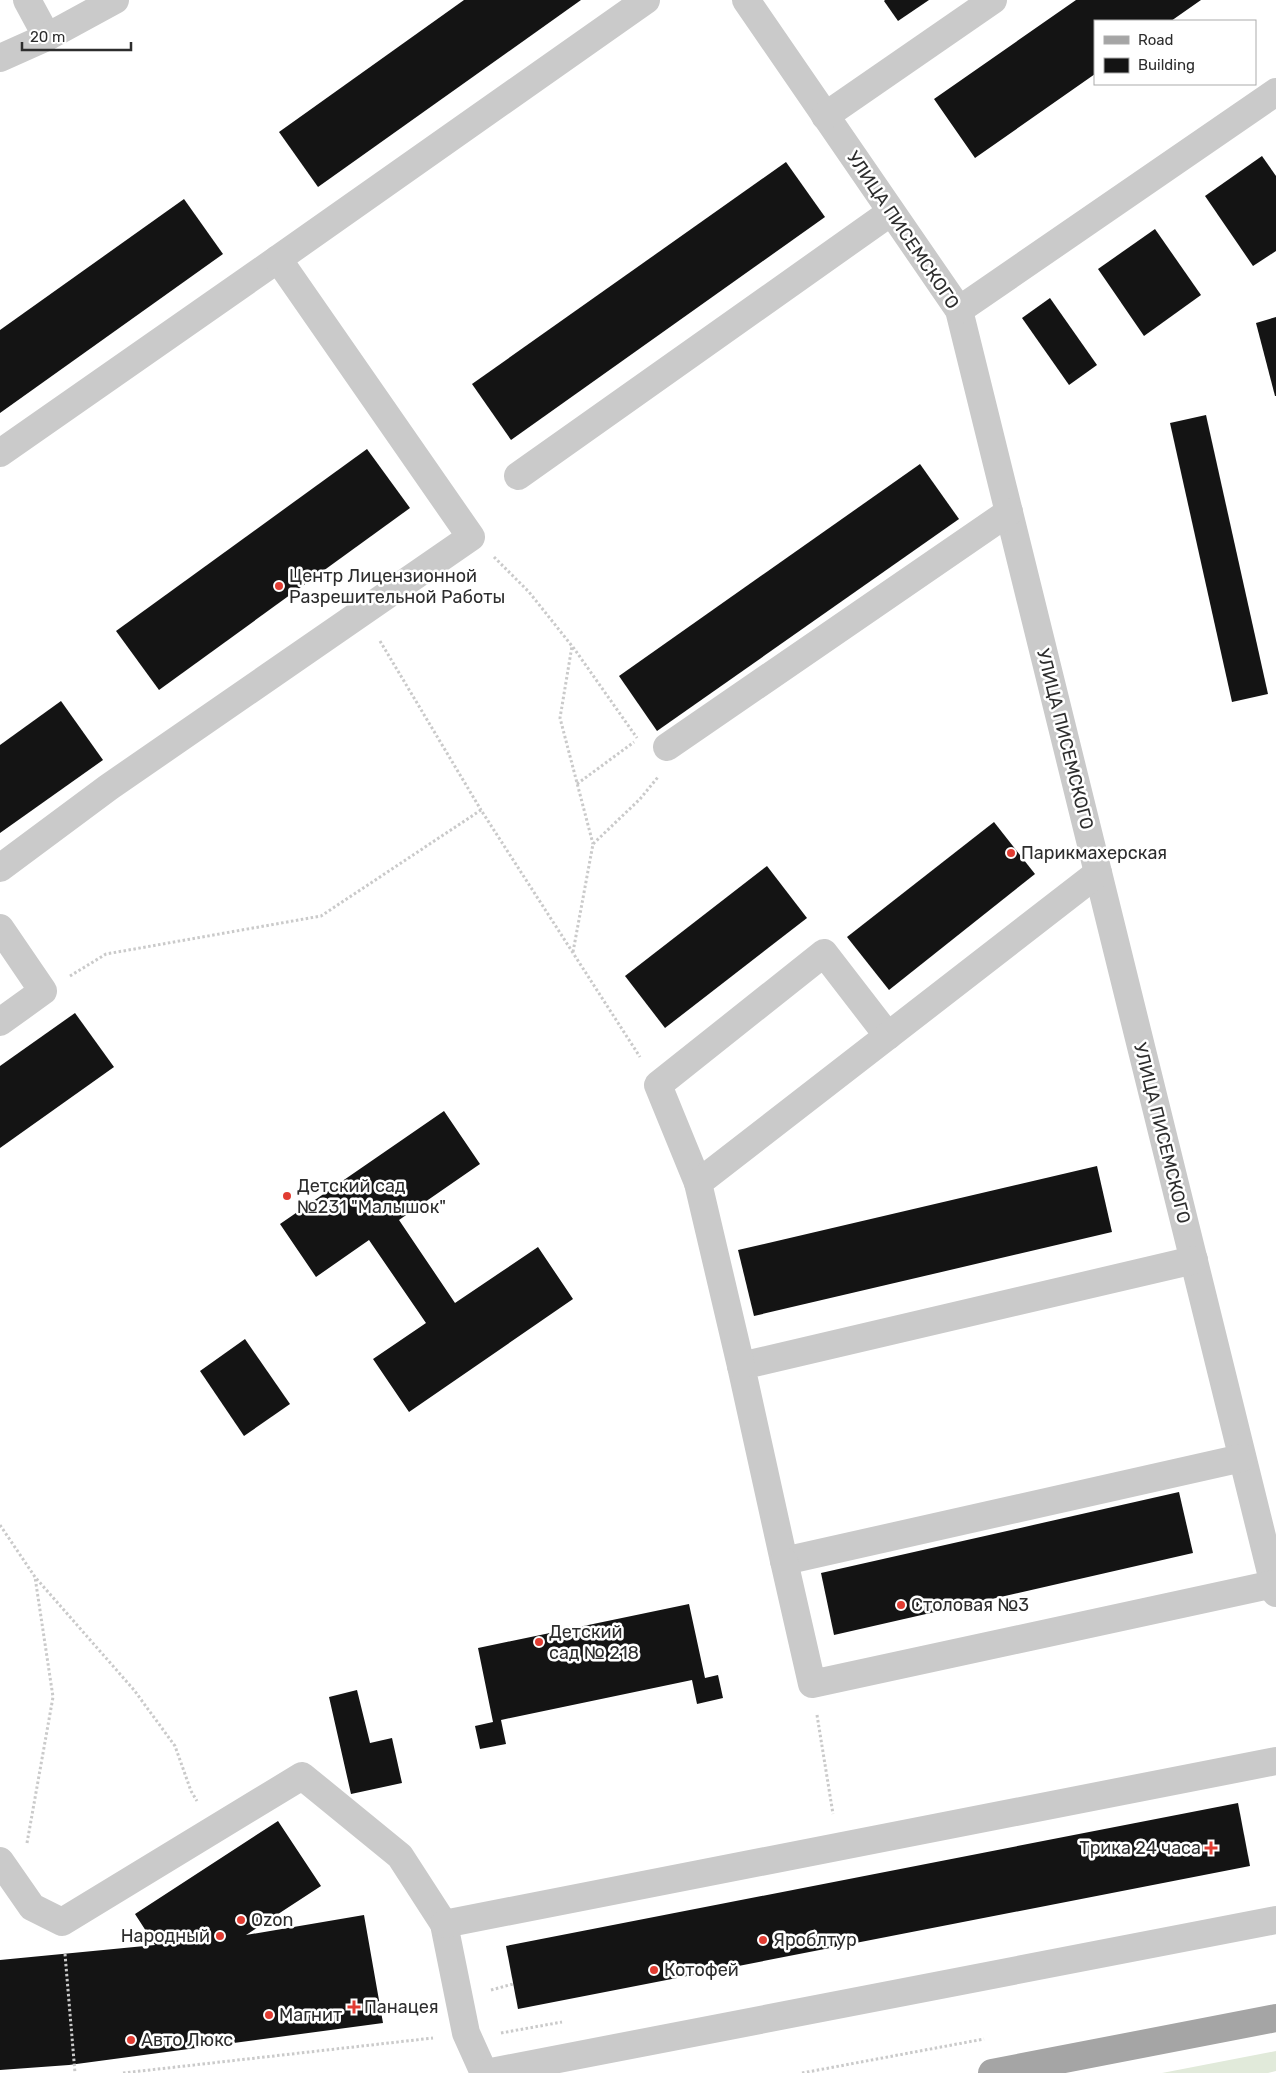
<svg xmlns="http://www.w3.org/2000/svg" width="1276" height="2073" font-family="Rubik,sans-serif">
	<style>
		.grass { fill: #e1eada }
		.building { fill: #141414 }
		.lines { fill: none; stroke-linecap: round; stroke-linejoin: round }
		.path { stroke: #cacaca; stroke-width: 3; stroke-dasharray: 2.5 2.5; stroke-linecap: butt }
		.minor { stroke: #cacaca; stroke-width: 28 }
		.major { stroke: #a5a5a5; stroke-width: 28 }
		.poi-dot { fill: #e13c32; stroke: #fff; stroke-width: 2 }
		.labels { text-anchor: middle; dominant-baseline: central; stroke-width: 5; stroke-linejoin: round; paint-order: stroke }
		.street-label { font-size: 18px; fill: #2d2d2d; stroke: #fff }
		.poi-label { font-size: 18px; fill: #2d2d2d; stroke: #fff; text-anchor: start }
	</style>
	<rect width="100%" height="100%" fill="#fff"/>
	<polygon class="grass" points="1276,2051 1276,2071 1268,2073 1162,2073"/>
	<g class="building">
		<polygon points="464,0 581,0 318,187 279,132"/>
		<polygon points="885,0 929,0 898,21 884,1"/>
		<polygon points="1076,0 1201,0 1171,21 1095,21 1095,74 975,158 934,99"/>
		<polygon points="1262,156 1276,176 1276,251 1253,266 1205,196"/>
		<polygon points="786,162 825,217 511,440 472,384"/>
		<polygon points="184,199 223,254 0,413 0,330"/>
		<polygon points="1155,229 1201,295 1144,336 1098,269"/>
		<polygon points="1050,298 1097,365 1069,385 1022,318"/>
		<polygon points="1276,317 1276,396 1275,396 1256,323"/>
		<polygon points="1206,415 1268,694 1232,702 1170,423"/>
		<polygon points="367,449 410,508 159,690 116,631"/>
		<polygon points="920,464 959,519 657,731 619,676"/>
		<polygon points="61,701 103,760 0,833 0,745"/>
		<polygon points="994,822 1035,874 889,990 847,937"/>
		<polygon points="767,866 807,918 665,1028 625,976"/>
		<polygon points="75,1013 114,1067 0,1148 0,1066"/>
		<polygon points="444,1111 480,1164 399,1220 455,1303 538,1247 573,1299 409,1412 373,1359 426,1323 369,1240 316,1277 280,1224"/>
		<polygon points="1097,1166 1112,1232 754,1316 738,1250"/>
		<polygon points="245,1339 290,1404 244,1436 200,1371"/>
		<polygon points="1179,1492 1193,1553 834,1635 821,1573"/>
		<polygon points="689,1604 705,1678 718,1675 723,1698 697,1704 692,1680 501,1720 506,1744 480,1749 475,1726 493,1722 478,1648"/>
		<polygon points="357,1690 370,1743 392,1738 402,1783 351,1794 329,1697"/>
		<polygon points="1238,1803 1250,1866 518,2009 506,1946"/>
		<polygon points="278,1821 321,1886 246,1935 364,1915 383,2023 69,2065 0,2070 0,1960 155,1945 135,1914"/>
	</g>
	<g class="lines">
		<g class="path">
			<polyline points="494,557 529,592 572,646 560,718 593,844"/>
			<polyline points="380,641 481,810"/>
			<polyline points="573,647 637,738"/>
			<polyline points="577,784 634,742"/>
			<polyline points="573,952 593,844 640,799 658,777"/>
			<polyline points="70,976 106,954 321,916 481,810 640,1057"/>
			<polyline points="0,1525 35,1577 134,1690 175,1746 191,1791 197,1801"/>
			<polyline points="817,1715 833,1814"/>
			<polyline points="27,1843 53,1697 35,1577"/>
			<polyline points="65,1954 75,2073"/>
			<polyline points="491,1990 513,1984"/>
			<polyline points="501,2033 562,2022"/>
			<polyline points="123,2073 433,2038"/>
			<polyline points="802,2073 984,2039"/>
		</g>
		<g class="minor">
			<polyline points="27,0 47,37"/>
			<polyline points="746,0 959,310 1276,1593"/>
			<polyline points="0,58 47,37 115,0"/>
			<polyline points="825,116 993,0"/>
			<polyline points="959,310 1276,92"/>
			<polyline points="0,453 278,259"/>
			<polyline points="518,476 891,212"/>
			<polyline points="667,747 1009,512"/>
			<polyline points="0,868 109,787 471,537 278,259 646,0"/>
			<polyline points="0,928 43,991 0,1022"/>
			<polyline points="698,1183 658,1085 824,953 888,1036"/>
			<polyline points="1194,1260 741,1366 784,1561 1242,1458"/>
			<polyline points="741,1366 698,1183 1098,873"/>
			<polyline points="784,1561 812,1684 1274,1584"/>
			<polyline points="0,1861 32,1907 62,1922 302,1776 400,1856 444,1924 466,2033 484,2073"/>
			<polyline points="444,1924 1276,1761"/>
			<polyline points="486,2073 1276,1920"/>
		</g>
		<polyline class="major" points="992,2073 1276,2018"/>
	</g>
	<g class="poi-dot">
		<circle cx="279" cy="586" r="5"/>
		<circle cx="1011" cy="853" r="5"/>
		<circle cx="287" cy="1196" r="5"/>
		<circle cx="901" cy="1605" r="5"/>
		<circle cx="539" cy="1642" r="5"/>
		<path d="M1208.5 1840.5h5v5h5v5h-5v5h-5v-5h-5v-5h5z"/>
		<circle cx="241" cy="1920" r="5"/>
		<circle cx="220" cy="1936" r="5"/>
		<circle cx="763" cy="1940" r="5"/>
		<circle cx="654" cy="1970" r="5"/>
		<path d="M351.5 1999.5h5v5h5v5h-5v5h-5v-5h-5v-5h5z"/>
		<circle cx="269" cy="2015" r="5"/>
		<circle cx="131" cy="2040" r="5"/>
	</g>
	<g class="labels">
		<g class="street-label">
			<text transform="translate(903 230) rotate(56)">УЛИЦА ПИСЕМСКОГО</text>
			<text transform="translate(1065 739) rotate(76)">УЛИЦА ПИСЕМСКОГО</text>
			<text transform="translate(1162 1133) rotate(76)">УЛИЦА ПИСЕМСКОГО</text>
		</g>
		<g class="poi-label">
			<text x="289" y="576">Центр Лицензионной<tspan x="289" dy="21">Разрешительной Работы</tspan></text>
			<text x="1021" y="853">Парикмахерская</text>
			<text x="297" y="1186">Детский сад<tspan x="297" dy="21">№231 "Малышок"</tspan></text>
			<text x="911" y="1605">Столовая №3</text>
			<text x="549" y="1632">Детский<tspan x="549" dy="21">сад № 218</tspan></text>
			<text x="1201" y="1848" text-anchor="end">Трика 24 часа</text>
			<text x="251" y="1920">Ozon</text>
			<text x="210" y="1936" text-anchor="end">Народный</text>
			<text x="773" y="1940">Яроблтур</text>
			<text x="664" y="1970">Котофей</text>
			<text x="364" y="2007">Панацея</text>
			<text x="279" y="2015">Магнит</text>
			<text x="141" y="2040">Авто Люкс</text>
		</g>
	</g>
	<rect x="1094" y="20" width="162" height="65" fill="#ffffff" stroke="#ababab"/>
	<rect x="1104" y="36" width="25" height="8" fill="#a5a5a5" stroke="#ababab"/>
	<text x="1138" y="45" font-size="15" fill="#2d2d2d">Road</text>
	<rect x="1104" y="58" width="25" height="15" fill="#141414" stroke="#ababab"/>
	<text x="1138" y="70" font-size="15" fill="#2d2d2d">Building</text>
	<path d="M22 42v8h109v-8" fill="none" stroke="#2d2d2d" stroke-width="2.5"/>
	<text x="30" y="42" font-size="15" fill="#2d2d2d" stroke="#ffffff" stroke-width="4" paint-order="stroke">20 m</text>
</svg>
